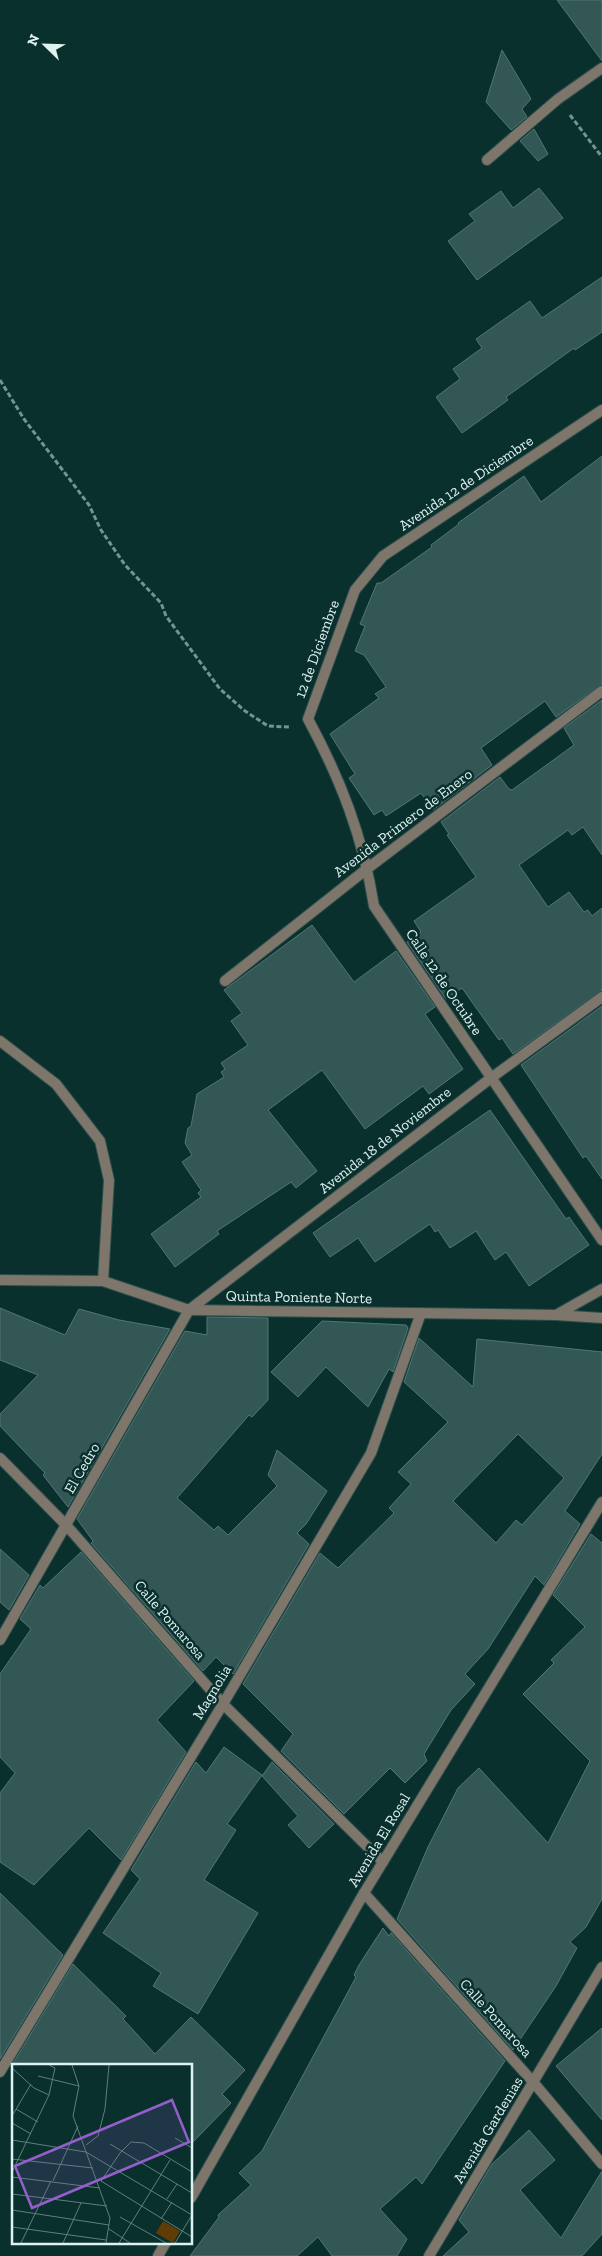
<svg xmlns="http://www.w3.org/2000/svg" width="602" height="2256" font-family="'Zilla Slab',serif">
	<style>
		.building { fill: #335755; stroke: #527674; fill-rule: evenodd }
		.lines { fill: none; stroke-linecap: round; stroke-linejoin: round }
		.minor-casing { stroke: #2c4f4d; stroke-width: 12 }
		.tertiary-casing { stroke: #2c4f4d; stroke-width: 12 }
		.path { stroke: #769391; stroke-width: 3; stroke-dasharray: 5 2.5; stroke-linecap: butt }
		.minor { stroke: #7e756b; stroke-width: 10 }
		.tertiary { stroke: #7e756b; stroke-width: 10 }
		.labels { text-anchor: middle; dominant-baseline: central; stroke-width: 5; stroke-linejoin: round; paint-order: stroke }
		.street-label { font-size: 15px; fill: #def2f0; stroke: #0a302e }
		.inset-road { fill: none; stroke: #5f7e7c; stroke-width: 1 }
		.view { fill: #945ecb; fill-opacity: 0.15; stroke: #945ecb; stroke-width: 2.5 }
		.inset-edge { fill: none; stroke: #def2f0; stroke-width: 2.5 }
	</style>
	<rect width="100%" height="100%" fill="#0a302e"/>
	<g class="building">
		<polygon points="557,0 602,0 602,61"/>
		<polygon points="502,50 531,99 522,109 527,117 511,130 486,102"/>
		<polygon points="534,129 548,154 538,161 520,141"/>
		<polygon points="539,188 563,218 477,280 448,241 475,221 469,214 501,191 513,208"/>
		<polygon points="602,277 602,332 575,350 574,348 506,397 508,400 462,433 436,397 460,379 453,369 482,348 476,339 530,301 542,318"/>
		<polygon points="602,456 602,684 556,717 545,701 481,748 492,765 433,810 421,793 386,816 382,810 374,815 349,778 355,774 330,734 379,698 375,694 386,687 364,655 355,651 365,626 360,624 377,583 381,583 432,547 431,545 459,524 458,523 524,476 541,502"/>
		<polygon points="602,700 602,855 583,827 572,835 568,830 519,865 548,907 569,892 584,912 588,910 592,916 602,908 602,990 513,1054 502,1038 499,1040 462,988 446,999 407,942 421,932 414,921 476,877 447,835 449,834 441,822 500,777 509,789 512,790 574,745 564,728"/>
		<polygon points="312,925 354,982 396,951 435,1007 425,1014 463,1069 429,1094 423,1086 365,1129 322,1070 268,1110 317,1171 296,1188 291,1182 217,1231 219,1234 175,1267 151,1234 201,1197 198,1193 201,1190 182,1162 192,1155 185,1143 188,1128 191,1126 197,1094 224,1077 221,1072 225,1069 221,1063 248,1045 231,1021 242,1013 224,990"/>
		<polygon points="602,1006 602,1179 586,1156 583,1158 521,1065"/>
		<polygon points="490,1110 566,1219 569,1217 589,1245 529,1286 506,1252 495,1260 476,1231 450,1248 438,1230 435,1232 430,1224 375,1262 358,1238 330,1257 313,1233"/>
		<polygon points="0,1308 65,1335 79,1309 119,1320 170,1329 68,1507 43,1475 45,1473 0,1426 0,1414 38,1375 0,1360"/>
		<polygon points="207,1317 268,1318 268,1400 252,1417 249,1415 177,1498 214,1530 218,1526 228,1535 277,1486 268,1475 277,1450 327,1491 306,1524 297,1533 309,1544 233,1674 216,1657 203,1671 91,1543 93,1541 77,1519 185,1331 207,1335"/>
		<polygon points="322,1321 406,1325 408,1328 393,1372 389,1369 368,1407 326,1367 298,1397 271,1372"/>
		<path d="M 419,1338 L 473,1387 L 477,1339 L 602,1352 L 602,1454 L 565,1511 L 580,1524 L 544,1585 L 535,1576 L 488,1649 L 465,1674 L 475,1684 L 451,1710 L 424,1754 L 427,1761 L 405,1783 L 390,1768 L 344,1814 L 281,1751 L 293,1734 L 243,1684 L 320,1553 L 338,1568 L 394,1513 L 389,1508 L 411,1484 L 398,1472 L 448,1422 L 404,1382 ZM 518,1434 L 564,1478 L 522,1525 L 516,1520 L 496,1543 L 453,1501 Z"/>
		<polygon points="591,1534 602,1543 602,1899 586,1927 570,1942 577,1948 556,1986 513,2050 397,1919 428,1847 458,1788 479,1768 548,1843 590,1761 523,1694 554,1663 551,1660 585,1627 553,1595"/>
		<polygon points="0,1549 29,1575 9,1610 0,1602"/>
		<polygon points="81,1552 194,1681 157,1720 186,1752 121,1860 89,1828 34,1885 0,1862 0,1793 15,1773 0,1757 0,1674 31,1629 20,1619 40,1585 43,1588"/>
		<polygon points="224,1747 262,1775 227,1824 236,1830 204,1880 258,1913 198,2014 153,1986 161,1973 103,1933 140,1879 131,1870 196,1762 206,1773"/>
		<polygon points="272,1762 334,1824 309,1848 288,1825 298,1816 262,1776"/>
		<polygon points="0,1893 63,1955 0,2059"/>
		<polygon points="383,1928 389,1936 391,1933 505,2061 422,2184 416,2177 380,2209 407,2239 397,2256 332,2256 318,2237 297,2256 190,2256 219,2217 218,2215 251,2185 239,2173 262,2151 356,1977 354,1975 359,1965"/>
		<polygon points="73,1964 126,2016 123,2019 155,2054 191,2017 245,2070 222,2094 231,2103 191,2144 191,2065 12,2065"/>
		<polygon points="602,2028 602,2120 556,2066"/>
		<polygon points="529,2130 555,2160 520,2190 561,2238 602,2171 602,2234 582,2256 443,2256 469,2232 459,2220 492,2164"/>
	</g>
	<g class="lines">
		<g class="minor-casing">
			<g id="minor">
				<polyline points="487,160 558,99 602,68"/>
				<path d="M 602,410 L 383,556 L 355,590 L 308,719 C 341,780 363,837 374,906 L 602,1240"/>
				<polyline points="225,981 368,868 602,691"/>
				<polyline points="0,1041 56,1084 100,1141 109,1180 103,1281"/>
				<polyline points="556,1315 602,1289"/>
				<polyline points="0,1458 67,1526 223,1704 383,1862"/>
				<polyline points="0,1640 189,1310 491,1078 602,997"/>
				<polyline points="364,1893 534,2083 602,2164"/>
				<polyline points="0,2072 223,1704 371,1453 421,1313"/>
				<polyline points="191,2198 364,1893 602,1502"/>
				<polyline points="158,2256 166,2242"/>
				<polyline points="429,2256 602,1967"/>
			</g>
		</g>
		<g class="tertiary-casing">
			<polyline id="tertiary" points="0,1280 103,1281 189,1310 556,1315 602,1318"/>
		</g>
		<g class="path">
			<polyline points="570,115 602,157"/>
			<polyline points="0,380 24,419 89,505 101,530 125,565 161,603 166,616 220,689 245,711 268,726 289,727"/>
		</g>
		<use href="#minor" class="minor"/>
		<use href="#tertiary" class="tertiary"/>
	</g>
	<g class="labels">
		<g class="street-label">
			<text transform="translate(466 483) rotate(-34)">Avenida 12 de Diciembre</text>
			<text transform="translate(317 649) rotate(-70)">12 de Diciembre</text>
			<text transform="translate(403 823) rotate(-37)">Avenida Primero de Enero</text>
			<text transform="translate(444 982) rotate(56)">Calle 12 de Octubre</text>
			<text transform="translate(385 1140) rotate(-38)">Avenida 18 de Noviembre</text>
			<text transform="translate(299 1297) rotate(1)">Quinta Poniente Norte</text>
			<text transform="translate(82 1468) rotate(-60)">El Cedro</text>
			<text transform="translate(170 1620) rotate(49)">Calle Pomarosa</text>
			<text transform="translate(212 1692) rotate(-59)">Magnolia</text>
			<text transform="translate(379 1840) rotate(-59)">Avenida El Rosal</text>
			<text transform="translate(496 2018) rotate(48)">Calle Pomarosa</text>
			<text transform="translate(488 2130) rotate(-59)">Avenida Gardenias</text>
		</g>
	</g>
	<g transform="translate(12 2064)">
		<rect width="180" height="180" fill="#0a302e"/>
		<path d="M 151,157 L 168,167 L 161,179 L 144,169 Z" fill="#613b06"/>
		<path class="inset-road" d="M 60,1 L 67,22 L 61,52 L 98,154 L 94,179M 0,4 L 22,24 L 37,31M 26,12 L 67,22M 4,45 L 26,58M 0,52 L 19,20M 0,59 L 19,70M 163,74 L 180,84M 0,76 L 74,88 L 180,151M 98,80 L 180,129M 74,81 L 86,72 L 93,45 L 97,1M 0,95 L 81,104M 0,108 L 37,31 L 43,4 L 37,1M 0,113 L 88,124M 41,117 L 66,62M 89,117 L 108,89 L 119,78 L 132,79 L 180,108M 89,117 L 180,173M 0,130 L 95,142M 155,135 L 165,120M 0,146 L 97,161M 108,153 L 154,179M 149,155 L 160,138M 0,163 L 94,176M 97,165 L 118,179M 9,179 L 39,117M 51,179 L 69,139M 107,179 L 158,96M 163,179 L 180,151"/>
		<path class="view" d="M 160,36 L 177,78 L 20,144 L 3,102 Z"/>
		<rect width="180" height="180" class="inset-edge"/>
	</g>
	<g transform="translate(45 45) rotate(293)" stroke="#0a302e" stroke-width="4" paint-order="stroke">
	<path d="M0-4L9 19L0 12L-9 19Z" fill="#def2f0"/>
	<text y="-8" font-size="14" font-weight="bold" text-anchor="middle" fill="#def2f0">N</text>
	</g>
</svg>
